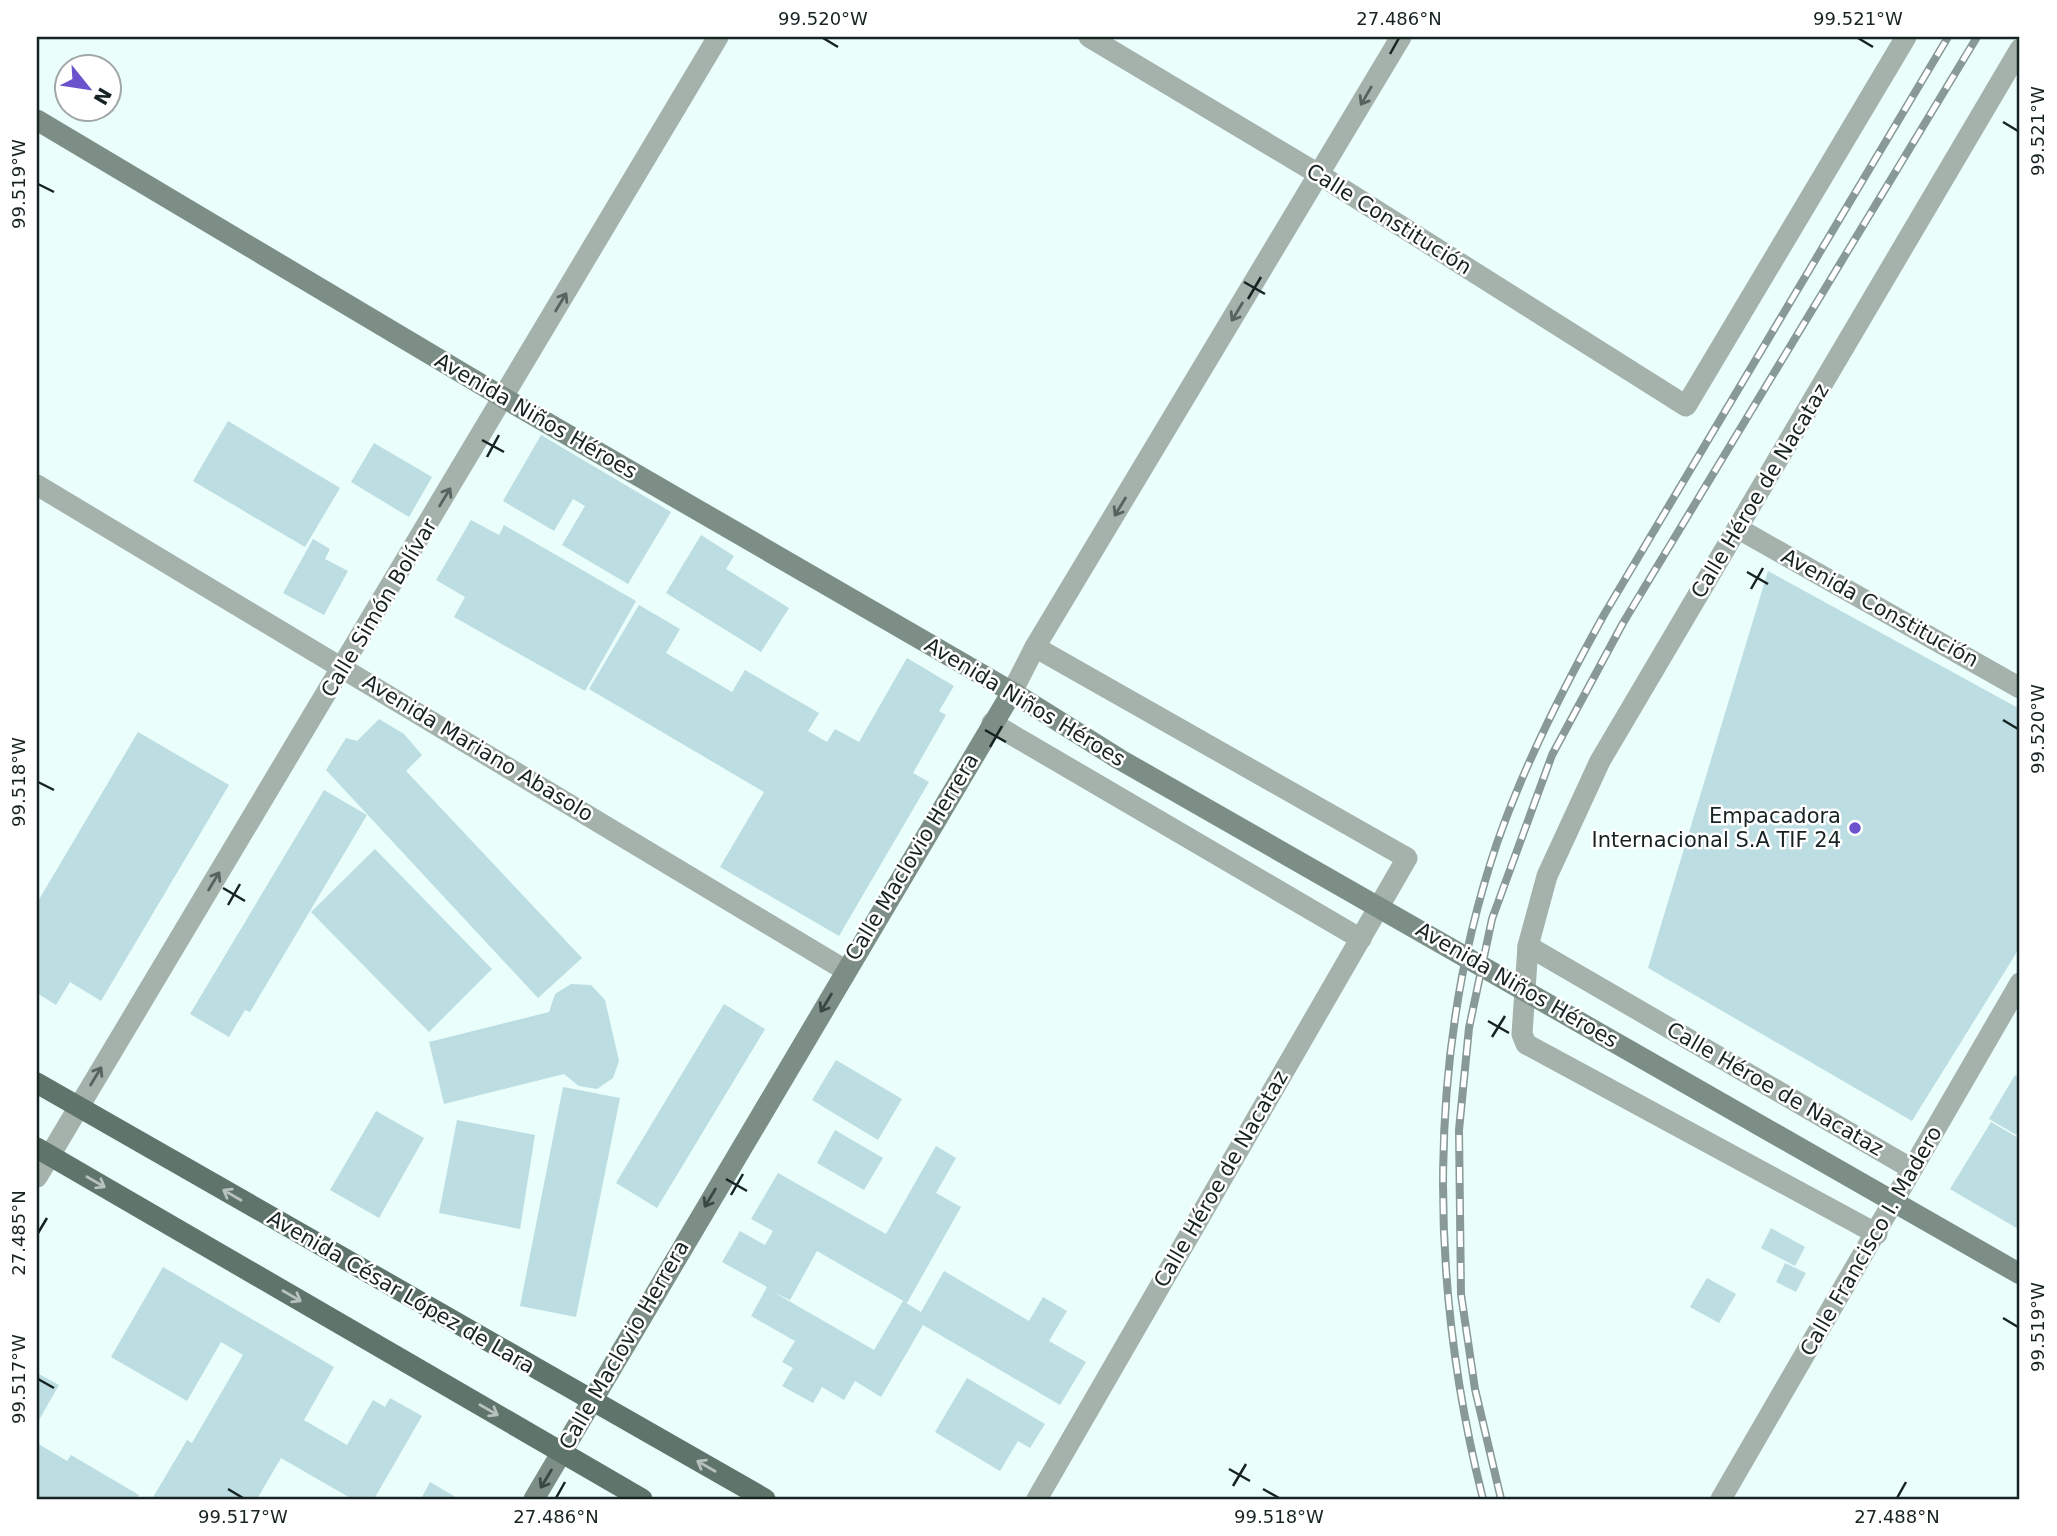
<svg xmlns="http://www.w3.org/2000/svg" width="2057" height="1536" font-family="'DejaVu Sans',sans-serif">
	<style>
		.building { fill: #bcdde2 }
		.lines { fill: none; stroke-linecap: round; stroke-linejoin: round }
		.street { stroke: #a5b1ab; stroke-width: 21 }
		.secondary { stroke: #7c8e86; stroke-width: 21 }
		.primary { stroke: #5f756c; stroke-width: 21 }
		.rail-casing { stroke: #889997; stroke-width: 8 }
		.rail { stroke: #fff; stroke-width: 5; stroke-dasharray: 16; stroke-linecap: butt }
		.oneway { stroke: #576360 }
		.oneway2 { stroke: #3a4845 }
		.oneway3 { stroke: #b7c1bd }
		.ticks { fill: none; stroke: #172322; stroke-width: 2.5 }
		.poi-dot { fill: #6a53cc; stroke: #fff; stroke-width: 2.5 }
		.labels { text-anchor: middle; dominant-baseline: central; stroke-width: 5; stroke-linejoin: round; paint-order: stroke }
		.street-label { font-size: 21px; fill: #172322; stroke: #fff }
		.poi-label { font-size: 21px; fill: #172322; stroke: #fff; text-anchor: end }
		.neatline { fill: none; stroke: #172322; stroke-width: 2.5 }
		.ticks-label { font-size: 18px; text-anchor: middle; fill: #172322 }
	</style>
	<rect width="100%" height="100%" fill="#eafefb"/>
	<g class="building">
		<polygon points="228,421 340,488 305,547 193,481"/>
		<polygon points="541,435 671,512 628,584 562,545 585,506 573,499 554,531 503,501"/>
		<polygon points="374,443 432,477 409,517 351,482"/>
		<polygon points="471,520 499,535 504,525 636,601 585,691 454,617 465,597 436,580"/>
		<polygon points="701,535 734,556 726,569 789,608 761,652 666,593"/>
		<polygon points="313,539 330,549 325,559 348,571 324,615 283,593"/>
		<polygon points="1768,571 2020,709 2020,947 1912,1121 1648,968"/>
		<polygon points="639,605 680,629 666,653 732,692 745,670 819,713 808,731 827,742 835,729 859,742 907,658 954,686 939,711 946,715 913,773 929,782 839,936 720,867 764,792 589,689"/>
		<polygon points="379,719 404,734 422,755 406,771 582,958 538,998 326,770 346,738 357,741"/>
		<polygon points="138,732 229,785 101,1001 70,982 56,1005 37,993 37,903"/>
		<polygon points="324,790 367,815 250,1012 245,1010 229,1037 190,1014"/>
		<polygon points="375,849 492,969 429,1032 311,912"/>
		<polygon points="571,984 591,985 605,1000 619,1061 613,1078 597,1089 579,1086 564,1074 444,1104 429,1042 549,1012 555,994"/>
		<polygon points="724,1004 765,1029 657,1208 616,1183"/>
		<polygon points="836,1060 902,1099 878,1140 812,1100"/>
		<polygon points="2015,1075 2020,1078 2020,1137 1989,1119"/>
		<polygon points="563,1087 620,1098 576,1317 520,1306"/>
		<polygon points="376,1111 424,1138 379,1218 330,1190"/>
		<polygon points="457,1120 535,1135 520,1229 439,1213"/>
		<polygon points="1991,1122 2020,1139 2020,1230 1950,1189"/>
		<polygon points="835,1130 883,1158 864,1190 817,1163"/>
		<polygon points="936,1146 956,1158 936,1193 961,1207 907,1303 817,1251 790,1300 775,1293 874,1350 903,1301 921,1312 944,1271 1029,1321 1043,1297 1067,1311 1049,1341 1086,1362 1060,1405 923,1325 881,1397 855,1381 844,1400 822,1387 813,1403 782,1386 793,1368 782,1362 795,1341 751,1316 767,1287 722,1262 740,1231 765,1245 773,1231 751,1219 778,1173 886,1234"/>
		<polygon points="1771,1228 1805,1247 1795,1266 1761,1248"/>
		<polygon points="1785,1263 1806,1273 1796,1292 1776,1282"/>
		<polygon points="163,1267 334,1367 304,1420 347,1445 373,1400 385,1407 390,1398 422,1416 374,1499 352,1499 281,1458 257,1499 152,1499 187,1440 192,1443 243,1355 221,1342 187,1401 111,1357"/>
		<polygon points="1707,1278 1736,1294 1719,1323 1690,1307"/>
		<polygon points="37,1373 59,1385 39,1420 37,1419"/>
		<polygon points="967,1378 1045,1424 1030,1448 1018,1441 1000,1471 935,1432"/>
		<polygon points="37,1443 67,1461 71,1455 139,1495 136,1499 37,1499"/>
		<polygon points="430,1482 459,1499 421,1499"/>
	</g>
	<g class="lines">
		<g class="street">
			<polyline points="1089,37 1320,175 1686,406 1906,37"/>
			<polyline points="37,485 845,970"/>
			<polyline points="1739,529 2020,688"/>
			<polyline points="1035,647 1407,858 1037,1499"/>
			<polyline points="1012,692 1035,647 1401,37"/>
			<polyline points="992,723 1361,939"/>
			<polyline points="1528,946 1912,1169"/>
			<polyline points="37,1177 718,37"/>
			<polyline points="1877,1234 1526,1044 1522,1034 1528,946 1547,876 1600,761 2020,49"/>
			<polyline points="1721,1499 2020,983"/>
		</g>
		<g class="secondary">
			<polyline points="37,120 504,398 1012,692 1119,759 2020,1274"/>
			<polyline points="534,1499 1012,692"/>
		</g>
		<g class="primary">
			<polyline points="37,1083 765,1499"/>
			<polyline points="37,1148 642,1499"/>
		</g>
		<g class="rail-casing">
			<g id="rail">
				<path d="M 1483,1499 C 1429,1285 1426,1053 1497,843 C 1525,763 1564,687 1605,613 L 1948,37"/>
				<polyline points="1501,1499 1475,1389 1461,1294 1459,1130 1469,1028 1492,919 1552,755 1623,623 1977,37"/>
			</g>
		</g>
		<use href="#rail" class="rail"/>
	</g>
	<defs><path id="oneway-shaft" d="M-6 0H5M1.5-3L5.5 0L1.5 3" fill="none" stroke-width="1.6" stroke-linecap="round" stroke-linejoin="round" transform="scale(1.75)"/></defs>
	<g class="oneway">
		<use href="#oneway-shaft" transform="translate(1366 96) rotate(120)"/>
		<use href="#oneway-shaft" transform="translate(561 302) rotate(-59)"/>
		<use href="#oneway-shaft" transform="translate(1237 312) rotate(121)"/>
		<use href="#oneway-shaft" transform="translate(445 497) rotate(-59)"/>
		<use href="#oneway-shaft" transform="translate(1120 507) rotate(121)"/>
		<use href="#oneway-shaft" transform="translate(214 881) rotate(-59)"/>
		<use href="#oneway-shaft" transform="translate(96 1076) rotate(-59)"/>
	</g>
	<g class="oneway2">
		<use href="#oneway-shaft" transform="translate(826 1003) rotate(121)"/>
		<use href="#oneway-shaft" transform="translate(710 1198) rotate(121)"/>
		<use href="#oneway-shaft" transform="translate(546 1479) rotate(121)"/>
	</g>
	<g class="oneway3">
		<use href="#oneway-shaft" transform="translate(96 1182) rotate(30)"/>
		<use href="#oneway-shaft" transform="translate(232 1195) rotate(-150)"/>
		<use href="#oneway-shaft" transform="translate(292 1296) rotate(30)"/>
		<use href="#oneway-shaft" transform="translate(489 1410) rotate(30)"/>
		<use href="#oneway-shaft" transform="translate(706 1466) rotate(-150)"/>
	</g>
	<path class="ticks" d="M 823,38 L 838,47M 1858,38 L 1873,47M 1390,54 L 1399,38M 2003,122 L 2018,131M 38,184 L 54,192M 1244,282 L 1265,294M 1248,299 L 1261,277M 482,440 L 504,452M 487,457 L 499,435M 1747,572 L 1768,584M 1751,589 L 1763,568M 2003,720 L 2018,729M 985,730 L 1006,742M 990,747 L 1002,726M 38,782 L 54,790M 223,888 L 245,901M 228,905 L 240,884M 1488,1021 L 1509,1033M 1492,1037 L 1505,1016M 726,1179 L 747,1191M 731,1195 L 743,1174M 38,1233 L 47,1218M 2003,1318 L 2018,1327M 38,1379 L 54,1388M 1229,1469 L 1250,1481M 1233,1486 L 1246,1464M 228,1489 L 243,1498M 1263,1489 L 1279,1498M 556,1498 L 565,1482M 1897,1498 L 1906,1482"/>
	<circle class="poi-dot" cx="1855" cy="828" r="7"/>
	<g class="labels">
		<g class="street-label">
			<text transform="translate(1389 219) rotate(32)">Calle Constitución</text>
			<text transform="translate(536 416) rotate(30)">Avenida Niños Héroes</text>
			<text transform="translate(1760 491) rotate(-59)">Calle Héroe de Nacataz</text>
			<text transform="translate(379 608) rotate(-59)">Calle Simón Bolívar</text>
			<text transform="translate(1880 608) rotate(29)">Avenida Constitución</text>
			<text transform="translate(1025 702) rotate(31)">Avenida Niños Héroes</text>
			<text transform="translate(478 748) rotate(31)">Avenida Mariano Abasolo</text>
			<text transform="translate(912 857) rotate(-59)">Calle Maclovio Herrera</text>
			<text transform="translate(1517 985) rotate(30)">Avenida Niños Héroes</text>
			<text transform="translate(1775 1089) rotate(30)">Calle Héroe de Nacataz</text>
			<text transform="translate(1221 1179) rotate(-60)">Calle Héroe de Nacataz</text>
			<text transform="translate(1871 1241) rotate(-60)">Calle Francisco I. Madero</text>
			<text transform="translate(401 1292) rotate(30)">Avenida César López de Lara</text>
			<text transform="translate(624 1345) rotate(-60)">Calle Maclovio Herrera</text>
		</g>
		<g class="poi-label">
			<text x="1841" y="816">Empacadora<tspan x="1841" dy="24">Internacional S.A TIF 24</tspan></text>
		</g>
	</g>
	<rect width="2057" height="1536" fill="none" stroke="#ffffff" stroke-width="77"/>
	<g transform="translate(88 88) rotate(120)"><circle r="33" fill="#ffffff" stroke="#a2a7a7" stroke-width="2"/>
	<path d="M0-5L12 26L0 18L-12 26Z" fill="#6a53cc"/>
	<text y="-10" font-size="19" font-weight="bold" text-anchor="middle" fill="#172322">N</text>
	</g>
	<rect x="38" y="38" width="1980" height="1460" class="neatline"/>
	<g class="ticks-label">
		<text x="823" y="25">99.520°W</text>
		<text x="1399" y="25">27.486°N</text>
		<text x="1858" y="25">99.521°W</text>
		<text transform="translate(2038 131) rotate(-90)" y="6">99.521°W</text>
		<text transform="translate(19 184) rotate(-90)" y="6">99.519°W</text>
		<text transform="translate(2038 729) rotate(-90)" y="6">99.520°W</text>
		<text transform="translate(19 782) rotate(-90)" y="6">99.518°W</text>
		<text transform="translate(19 1233) rotate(-90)" y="6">27.485°N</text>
		<text transform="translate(2038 1327) rotate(-90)" y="6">99.519°W</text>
		<text transform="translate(19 1379) rotate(-90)" y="6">99.517°W</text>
		<text x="243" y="1523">99.517°W</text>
		<text x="556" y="1523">27.486°N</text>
		<text x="1279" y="1523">99.518°W</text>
		<text x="1897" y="1523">27.488°N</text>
	</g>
</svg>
